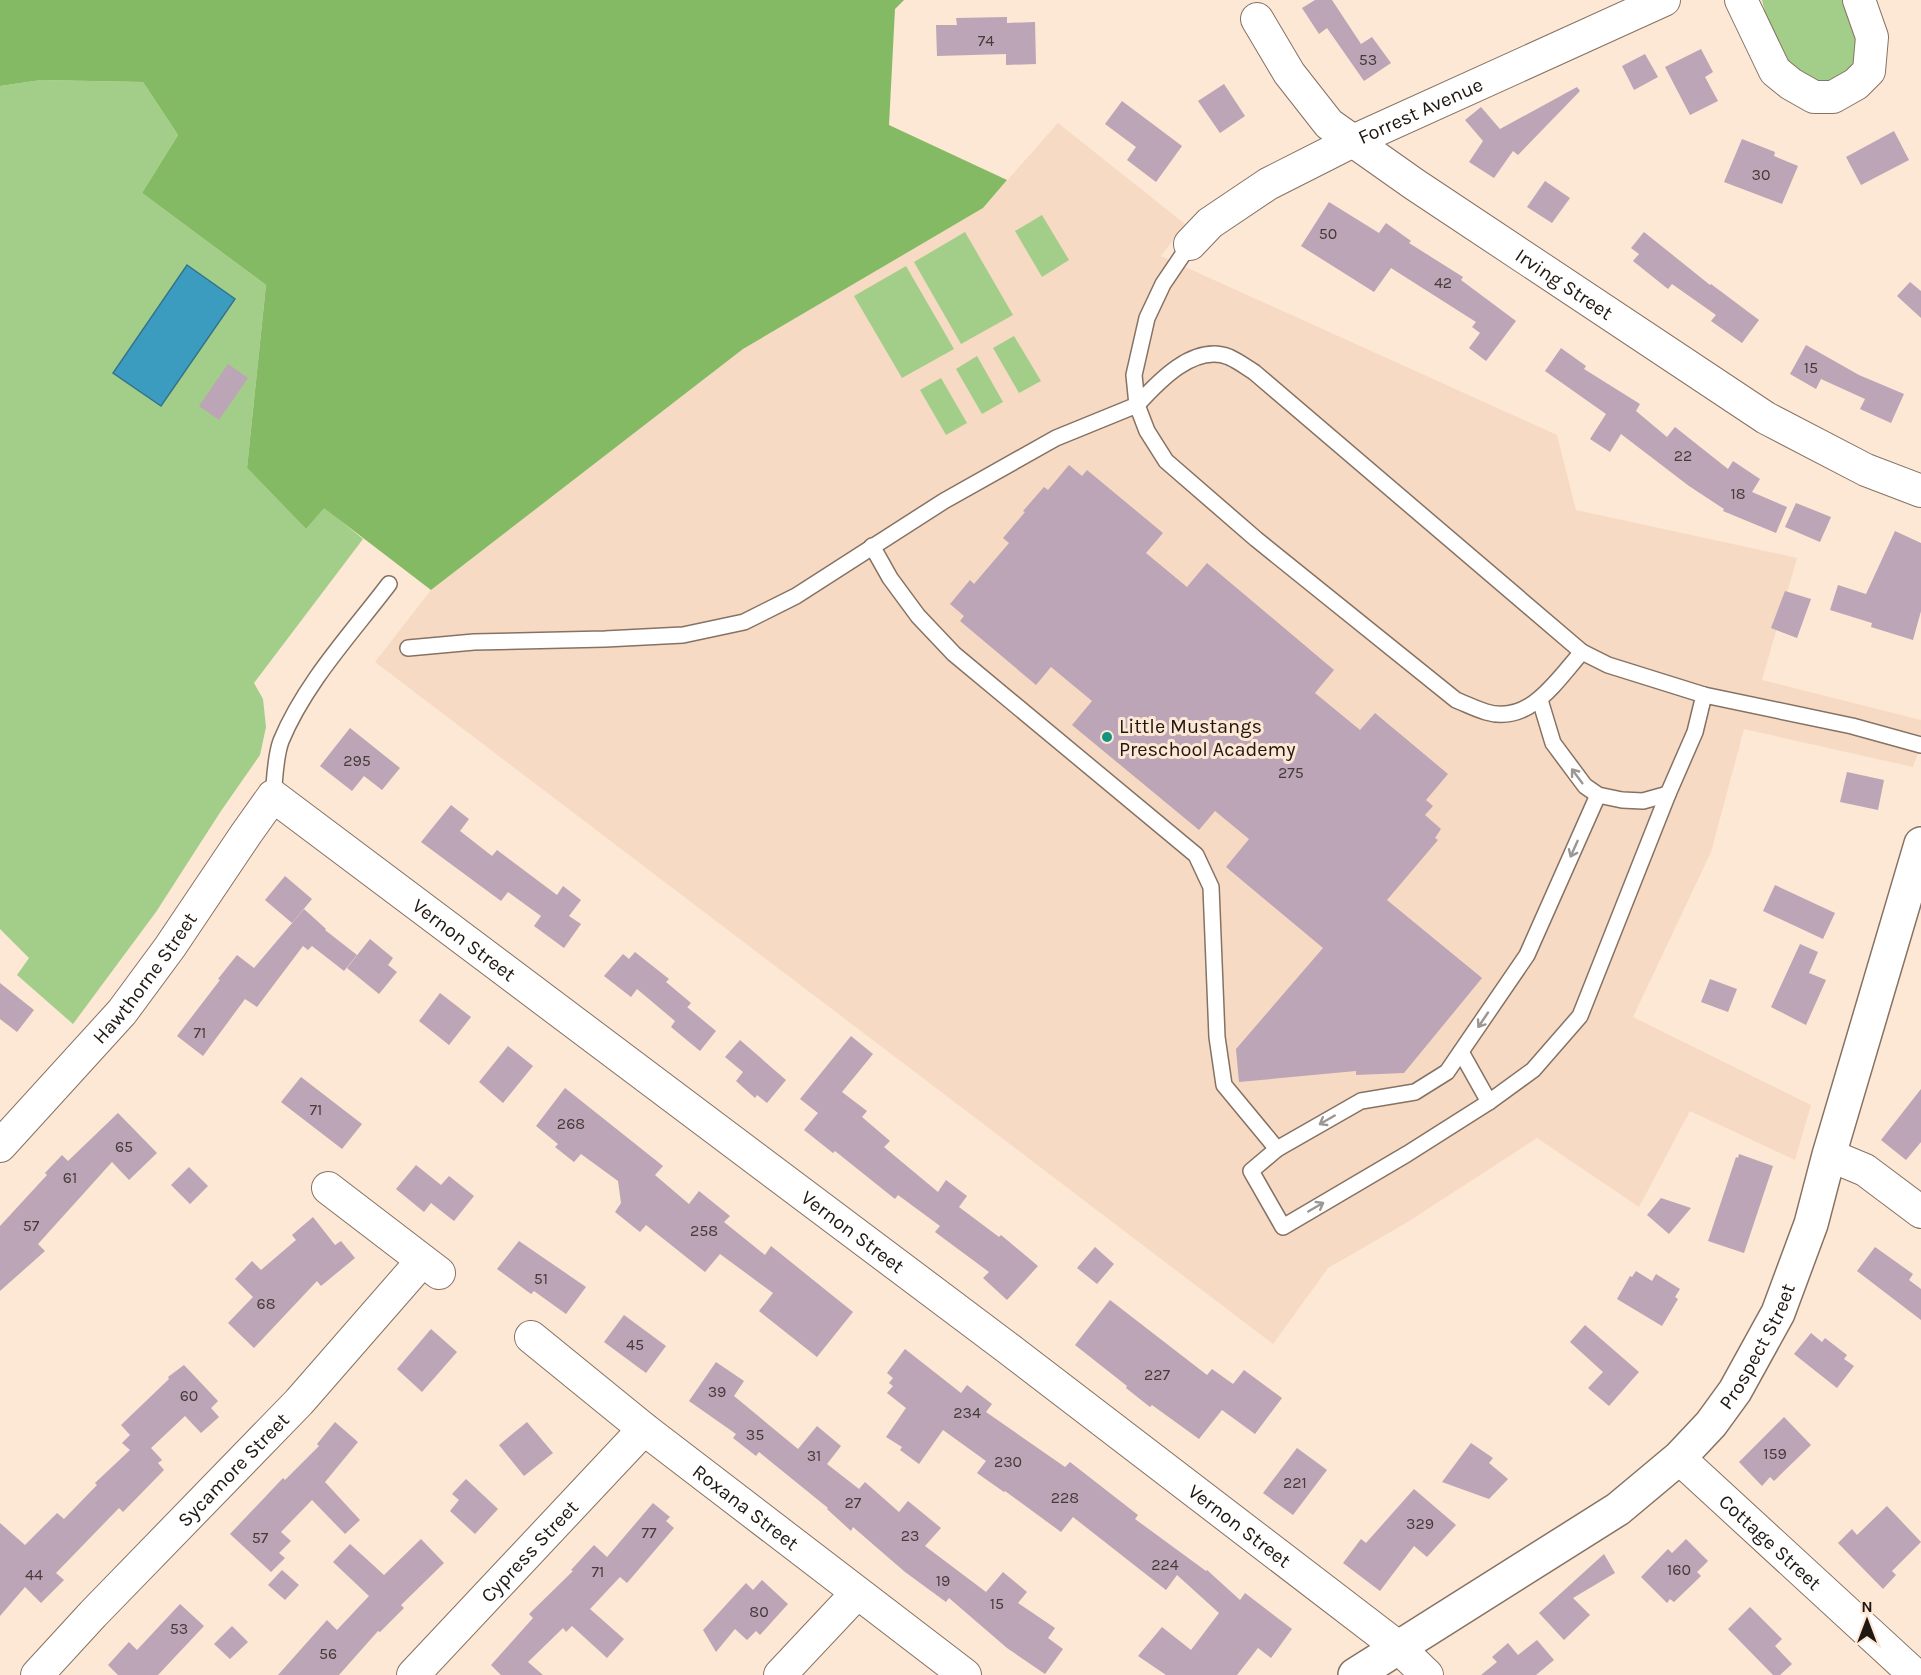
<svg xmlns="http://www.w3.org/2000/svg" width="1921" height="1675" font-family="Karla,sans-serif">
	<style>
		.built { fill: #f7dac4 }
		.green { fill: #a3ce89 }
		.forest { fill: #85ba64 }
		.water { fill: #3c9cbf; stroke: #33748b; stroke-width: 1.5 }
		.building { fill: #bba5b6 }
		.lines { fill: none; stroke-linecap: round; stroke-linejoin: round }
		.lane-casing { stroke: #867263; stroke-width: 18 }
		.street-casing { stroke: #867263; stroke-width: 34 }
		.secondary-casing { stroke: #867263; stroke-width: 36 }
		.lane { stroke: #fff; stroke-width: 15 }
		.street { stroke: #fff; stroke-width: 32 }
		.secondary { stroke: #fff; stroke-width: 33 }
		.oneway { stroke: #9a9794 }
		.poi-dot { fill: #13947e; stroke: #fde7d5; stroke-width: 2 }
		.labels { text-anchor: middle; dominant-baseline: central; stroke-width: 6; stroke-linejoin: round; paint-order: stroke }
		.number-label { font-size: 16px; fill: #463a3a }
		.street-label { font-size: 20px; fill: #1f1711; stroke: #fde7d5 }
		.poi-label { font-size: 20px; fill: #1f1711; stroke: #fde7d5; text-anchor: start }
	</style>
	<rect width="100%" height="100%" fill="#fde7d5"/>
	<polygon class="built" points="1058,123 1185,224 1161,256 1557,435 1576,510 1797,558 1762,680 1921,720 1921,745 1913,767 1744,729 1711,852 1633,1017 1811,1105 1795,1160 1690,1111 1639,1207 1537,1138 1406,1223 1328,1268 1273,1344 375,662 431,590 743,349 983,208"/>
	<g class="green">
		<path d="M 1762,0 L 1843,0 C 1848,14 1857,29 1857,44 C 1857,82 1816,93 1792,67 C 1779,52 1766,19 1762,0 Z"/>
		<polygon points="41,80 143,82 178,135 142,193 266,285 247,468 306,529 324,507 363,539 254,683 263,699 266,727 260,755 221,811 156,912 73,1024 17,975 29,958 0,929 0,86"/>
		<polygon points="1042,215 1069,260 1042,277 1015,231"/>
		<polygon points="965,232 1013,315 961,344 914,262"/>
		<polygon points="906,266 954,349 902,378 854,296"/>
		<polygon points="1014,336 1041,381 1019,393 993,348"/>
		<polygon points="977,356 1003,402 982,414 956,369"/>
		<polygon points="941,378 967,423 946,435 920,390"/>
	</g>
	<polygon class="forest" points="0,0 904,0 895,9 889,125 1007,180 983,208 743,349 431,590 324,508 306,529 247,468 266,285 142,193 178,135 143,82 41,80 0,86"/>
	<polygon class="water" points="187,265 235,299 161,406 113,373"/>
	<g class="building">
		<polygon points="1315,0 1332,0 1361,44 1372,37 1391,63 1364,81 1327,28 1319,34 1302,8"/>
		<polygon points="1007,17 1007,23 1035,22 1036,64 1006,65 1006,54 937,56 936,25 957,25 956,18"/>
		<polygon points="1701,49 1713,72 1705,77 1718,101 1690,115 1665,67"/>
		<polygon points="1645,54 1658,77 1634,90 1622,66"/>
		<polygon points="1224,84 1245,116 1220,133 1198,101"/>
		<polygon points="1577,87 1580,91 1518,155 1513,151 1494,178 1469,162 1483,141 1465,120 1481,107 1500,129"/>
		<polygon points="1122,101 1182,146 1156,182 1127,160 1136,147 1105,124"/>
		<polygon points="1894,131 1909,160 1861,185 1846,157"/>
		<polygon points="1742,139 1775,152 1774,156 1798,166 1782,204 1724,182"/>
		<polygon points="1545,181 1570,198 1552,223 1527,207"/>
		<polygon points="1329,202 1379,233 1386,223 1411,241 1409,243 1463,277 1461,280 1516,321 1486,361 1469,348 1480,333 1472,327 1476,322 1391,268 1374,292 1301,246"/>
		<polygon points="1644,232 1710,285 1711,284 1759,320 1742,343 1711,321 1716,315 1672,284 1668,289 1633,261 1639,254 1631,248"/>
		<polygon points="1910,282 1921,291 1921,318 1897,296"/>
		<polygon points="1806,345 1859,375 1904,394 1891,423 1860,409 1865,399 1821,379 1816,389 1790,374"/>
		<polygon points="1561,348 1586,366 1584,369 1640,404 1636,411 1667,437 1675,427 1728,469 1733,461 1760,479 1752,492 1787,507 1776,533 1723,511 1724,509 1689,486 1621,434 1610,452 1590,439 1606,414 1545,371"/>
		<polygon points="228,364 248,378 219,420 199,406"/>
		<polygon points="1069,465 1082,476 1087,470 1163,533 1146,553 1187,587 1207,563 1334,670 1315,693 1360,730 1375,713 1448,774 1426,800 1433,806 1425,815 1441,829 1435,838 1438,840 1387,900 1482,978 1404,1073 1356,1075 1356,1071 1239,1082 1236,1049 1323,948 1226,867 1249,839 1215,811 1199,830 1072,725 1092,701 1051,667 1036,685 960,621 964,616 950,604 970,580 974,584 1009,543 1003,538 1025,512 1023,511 1044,487 1048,490"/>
		<polygon points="1796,503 1831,517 1820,542 1785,527"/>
		<polygon points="1895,531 1921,543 1921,611 1913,640 1871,627 1872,623 1830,610 1838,585 1866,594"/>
		<polygon points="1785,591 1811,599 1797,638 1771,628"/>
		<polygon points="350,728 400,768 382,790 364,776 352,791 320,766"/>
		<polygon points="1847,772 1884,780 1878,810 1840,802"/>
		<polygon points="451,805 469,819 460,831 492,856 497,850 557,895 563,886 581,900 569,916 581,924 564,948 534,926 541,916 508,892 501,901 421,842"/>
		<polygon points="285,876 312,899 292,923 265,900"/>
		<polygon points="1775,885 1835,913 1823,939 1763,911"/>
		<polygon points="304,909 326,929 325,930 357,955 344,971 312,946 308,950 303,946 257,1007 245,999 203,1056 177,1036 220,980 218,979 237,955 254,968"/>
		<polygon points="370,939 393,958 388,965 397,972 379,994 347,968"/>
		<polygon points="1800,944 1818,952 1809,973 1826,980 1806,1025 1771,1007"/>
		<polygon points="635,952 669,979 666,982 691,1003 679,1017 687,1007 716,1031 700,1051 671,1027 675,1021 637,989 631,997 604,976 623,954 629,959"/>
		<polygon points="1710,979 1737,989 1728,1012 1701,1002"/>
		<polygon points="0,983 34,1010 17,1032 0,1019"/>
		<polygon points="440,993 471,1017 449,1045 419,1021"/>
		<polygon points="851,1036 873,1054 842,1092 867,1111 862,1117 890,1141 884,1147 938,1192 946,1180 967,1196 959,1207 999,1237 1001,1235 1038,1266 1007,1300 983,1278 989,1272 935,1232 940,1226 898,1195 895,1199 835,1151 833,1153 804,1130 818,1113 800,1099"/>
		<polygon points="740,1040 786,1080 767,1103 757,1095 755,1098 736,1081 743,1072 725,1057"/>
		<polygon points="508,1046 533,1066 503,1103 479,1082"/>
		<polygon points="301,1077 362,1124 342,1149 281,1102"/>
		<polygon points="565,1088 663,1166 655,1175 689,1204 699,1191 730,1216 724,1222 765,1255 771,1246 853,1312 817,1357 759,1311 773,1293 720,1254 705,1272 646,1225 640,1232 615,1212 621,1203 618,1181 581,1154 574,1162 555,1147 558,1144 536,1126"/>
		<polygon points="1921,1089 1921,1142 1906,1160 1881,1140"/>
		<polygon points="118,1113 157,1153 129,1180 112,1162 38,1244 45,1251 0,1291 0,1226 47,1175 45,1173 62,1155 68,1161"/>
		<polygon points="1739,1154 1773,1166 1744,1253 1708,1241 1736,1157 1738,1158"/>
		<polygon points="416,1165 441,1185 449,1176 474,1196 454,1221 431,1203 424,1212 396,1189"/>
		<polygon points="189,1167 208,1186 190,1204 171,1185"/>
		<polygon points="1661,1198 1691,1208 1669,1234 1647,1215"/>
		<polygon points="313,1217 335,1245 341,1241 355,1258 321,1286 317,1281 254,1348 228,1323 253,1297 235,1279 252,1261 261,1270 296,1240 292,1235"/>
		<polygon points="519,1241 586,1287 566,1314 534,1291 531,1294 497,1269"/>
		<polygon points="1095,1247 1114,1264 1097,1284 1077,1268"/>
		<polygon points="1875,1247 1913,1274 1909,1280 1921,1289 1921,1320 1857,1271"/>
		<polygon points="1636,1271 1652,1281 1656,1274 1680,1289 1675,1297 1678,1299 1662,1326 1617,1299 1630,1276 1632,1277"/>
		<polygon points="1110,1300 1207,1375 1212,1369 1233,1384 1244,1370 1282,1398 1255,1434 1222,1410 1199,1439 1152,1405 1150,1407 1126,1388 1127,1386 1075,1345"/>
		<polygon points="624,1315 666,1346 646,1373 604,1342"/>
		<polygon points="1585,1325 1639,1372 1609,1406 1588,1388 1603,1372 1570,1342"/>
		<polygon points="431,1329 457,1352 422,1392 397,1369"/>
		<polygon points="1811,1333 1822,1342 1825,1338 1847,1355 1844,1359 1854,1366 1837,1388 1794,1354"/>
		<polygon points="905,1349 961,1393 967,1385 992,1404 986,1412 1065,1467 1070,1462 1138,1515 1135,1519 1206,1571 1207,1570 1240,1600 1245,1593 1292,1629 1271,1658 1258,1648 1237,1675 1166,1675 1138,1656 1162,1627 1191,1650 1219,1613 1177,1575 1166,1590 1073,1517 1061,1532 1005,1491 1004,1492 977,1473 986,1461 943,1430 919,1464 900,1450 902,1447 886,1437 906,1408 887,1393 893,1386 889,1383 893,1378 887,1373"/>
		<polygon points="716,1362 744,1381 734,1396 798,1449 817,1426 841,1446 827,1464 859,1489 865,1482 899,1512 908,1501 941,1528 925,1546 986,1592 1003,1572 1027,1592 1018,1603 1055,1628 1048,1638 1063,1649 1045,1674 1007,1648 949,1598 946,1602 905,1572 853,1527 851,1531 827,1509 828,1508 759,1452 756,1456 733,1438 736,1434 689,1401"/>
		<polygon points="184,1365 218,1401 211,1408 219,1417 201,1433 185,1416 151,1448 162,1460 158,1463 164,1470 123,1512 119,1508 56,1573 64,1580 41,1603 25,1587 0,1616 0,1523 25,1545 57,1513 64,1519 97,1485 95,1483 130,1450 122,1443 130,1435 121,1425 169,1379 168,1377"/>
		<polygon points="1784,1417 1811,1445 1774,1481 1770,1477 1762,1486 1739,1462"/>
		<polygon points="335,1422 358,1442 325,1482 360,1520 345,1534 312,1500 281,1532 291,1541 279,1553 285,1558 271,1572 230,1534 283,1478 285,1480 319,1446 317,1444"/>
		<polygon points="527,1422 553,1453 524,1476 499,1445"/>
		<polygon points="1471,1443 1493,1458 1489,1463 1508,1479 1489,1499 1442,1482"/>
		<polygon points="1297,1448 1327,1470 1293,1515 1263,1493"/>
		<polygon points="466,1479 498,1509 475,1534 450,1511 459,1500 452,1494"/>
		<polygon points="1414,1489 1456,1525 1427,1557 1414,1546 1380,1591 1343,1563 1361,1539 1366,1543"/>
		<polygon points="653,1503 670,1517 666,1521 674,1528 627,1583 620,1577 590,1609 624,1639 607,1658 572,1626 566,1632 563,1628 528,1662 543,1675 501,1675 491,1665 533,1618 529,1614 573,1571 571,1570 594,1545 607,1557"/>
		<polygon points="1887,1506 1921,1542 1892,1571 1896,1575 1883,1589 1838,1543 1852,1529 1857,1535"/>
		<polygon points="421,1539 444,1563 401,1605 404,1608 380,1632 378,1631 339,1675 278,1675 327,1620 337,1630 369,1596 333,1562 350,1544 384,1575"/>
		<polygon points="1686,1539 1708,1561 1697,1572 1701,1576 1674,1602 1670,1599 1667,1603 1641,1577 1668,1549 1672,1553"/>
		<polygon points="1604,1554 1615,1573 1573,1598 1590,1615 1564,1640 1539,1613"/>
		<polygon points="282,1570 299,1585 285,1600 268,1585"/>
		<polygon points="762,1580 788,1604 760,1635 756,1631 747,1640 735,1629 716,1652 703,1630 746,1583 753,1590"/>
		<polygon points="180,1604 204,1626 158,1675 118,1675 108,1665 129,1642 137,1650"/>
		<polygon points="1750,1607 1782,1639 1775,1646 1792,1664 1780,1675 1773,1675 1728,1629"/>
		<polygon points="232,1626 248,1642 230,1659 214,1644"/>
		<polygon points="1537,1640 1554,1660 1536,1675 1481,1675 1497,1662 1492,1657 1508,1643 1518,1655"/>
	</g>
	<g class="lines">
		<g class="lane-casing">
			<g id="lane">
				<path d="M 1137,405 C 1158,382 1194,343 1229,357 C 1238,361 1246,367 1254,372 L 1582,652"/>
				<polyline points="1137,405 1134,375 1147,318 1163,284 1190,244"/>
				<polyline points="872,546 890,578 918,616 954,654 1196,855 1211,887 1217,1037 1224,1085 1277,1149"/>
				<path d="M 408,648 L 474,642 L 605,639 L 683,635 L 744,622 L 796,596 L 944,501 L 1056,438 L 1137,405 L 1147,431 L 1166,461 L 1256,539 L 1456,700 C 1466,704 1476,709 1486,712 C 1530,725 1557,680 1582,652 L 1608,665 L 1704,695"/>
				<polyline points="1540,700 1553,743 1585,786 1598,795 1622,800 1643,801 1668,794"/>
				<polyline points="1598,795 1527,955 1447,1072 1415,1092 1361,1101 1277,1149 1251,1171 1283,1227 1407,1154 1489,1102 1533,1070 1580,1016 1668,794 1695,732 1704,695 1852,726 1921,745"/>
				<path d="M 273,796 C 275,779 275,757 281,741 C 305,683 351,634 389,584"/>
				<polyline points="1461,1052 1489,1102"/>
			</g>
		</g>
		<g class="street-casing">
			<g id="street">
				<polyline points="1741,0 1775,71 1791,84 1814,97 1833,97 1856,84 1869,71 1872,37 1859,0"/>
				<path id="s1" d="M 1257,19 L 1289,73 L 1329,124 L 1414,184 L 1766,418 L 1866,470 L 1921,491"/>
				<path id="s2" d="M 1190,244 L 1210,223 L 1268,184 L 1353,141 L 1664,0"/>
				<path id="s3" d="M 0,1146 L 122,1012 L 170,947 L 246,834 L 273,796 L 1005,1346 L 1398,1647 L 1427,1675"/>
				<polyline points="1829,1155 1865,1170 1921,1212"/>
				<polyline points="328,1188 439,1273"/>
				<path id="s4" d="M 531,1337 L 644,1429 L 965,1675"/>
				<path id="s5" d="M 1679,1458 L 1915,1675"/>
				<path id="s6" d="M 37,1675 L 93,1614 L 299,1402 L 422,1261"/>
				<path id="s7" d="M 413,1675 L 644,1429"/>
				<polyline points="780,1675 857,1593"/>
			</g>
		</g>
		<g class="secondary-casing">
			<g id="secondary">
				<path id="s8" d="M 1355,1675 L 1618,1509 L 1679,1458 L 1711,1424 L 1735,1391 L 1778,1313 L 1811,1224 L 1829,1155 L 1921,844"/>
			</g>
		</g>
		<use href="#lane" class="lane"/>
		<use href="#street" class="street"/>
		<use href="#secondary" class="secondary"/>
	</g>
	<defs><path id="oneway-shaft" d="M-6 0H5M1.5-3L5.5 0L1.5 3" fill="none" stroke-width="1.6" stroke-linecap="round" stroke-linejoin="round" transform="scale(1.5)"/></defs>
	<g class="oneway">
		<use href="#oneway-shaft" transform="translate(1577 776) rotate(-127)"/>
		<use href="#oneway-shaft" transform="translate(1574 849) rotate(114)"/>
		<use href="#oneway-shaft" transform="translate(1483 1020) rotate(124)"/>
		<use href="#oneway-shaft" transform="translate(1327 1120) rotate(150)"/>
		<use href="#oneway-shaft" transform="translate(1316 1207) rotate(-30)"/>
	</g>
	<circle class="poi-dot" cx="1107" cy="737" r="6"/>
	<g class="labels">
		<g class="number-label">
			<text x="986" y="40">74</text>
			<text x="1368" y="59">53</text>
			<text x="1761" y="174">30</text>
			<text x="1328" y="233">50</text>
			<text x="1443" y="282">42</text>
			<text x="1811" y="367">15</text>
			<text x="1683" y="455">22</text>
			<text x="1738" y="493">18</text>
			<text x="357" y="760">295</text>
			<text x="1291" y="772">275</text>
			<text x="200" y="1032">71</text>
			<text x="316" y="1109">71</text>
			<text x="571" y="1123">268</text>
			<text x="124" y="1146">65</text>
			<text x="70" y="1177">61</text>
			<text x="31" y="1225">57</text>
			<text x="704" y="1230">258</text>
			<text x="541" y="1278">51</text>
			<text x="266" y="1303">68</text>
			<text x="635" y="1344">45</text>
			<text x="1157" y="1374">227</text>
			<text x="717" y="1391">39</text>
			<text x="189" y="1395">60</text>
			<text x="967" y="1412">234</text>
			<text x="755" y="1434">35</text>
			<text x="1775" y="1453">159</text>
			<text x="814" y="1455">31</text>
			<text x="1008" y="1461">230</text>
			<text x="1295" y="1482">221</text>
			<text x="1065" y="1497">228</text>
			<text x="853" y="1502">27</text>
			<text x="1420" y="1523">329</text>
			<text x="649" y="1532">77</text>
			<text x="910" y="1535">23</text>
			<text x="260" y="1537">57</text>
			<text x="1165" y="1564">224</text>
			<text x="1679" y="1569">160</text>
			<text x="598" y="1571">71</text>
			<text x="34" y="1574">44</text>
			<text x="943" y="1580">19</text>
			<text x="997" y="1603">15</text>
			<text x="759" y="1611">80</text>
			<text x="179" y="1628">53</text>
			<text x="328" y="1653">56</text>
		</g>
		<g class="street-label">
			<text stroke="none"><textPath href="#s2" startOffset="268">Forrest Avenue</textPath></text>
			<text stroke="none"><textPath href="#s1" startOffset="412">Irving Street</textPath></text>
			<text stroke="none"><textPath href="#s3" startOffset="684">Vernon Street</textPath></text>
			<text stroke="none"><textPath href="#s3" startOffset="222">Hawthorne Street</textPath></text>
			<text stroke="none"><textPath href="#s3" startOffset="1170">Vernon Street</textPath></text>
			<text stroke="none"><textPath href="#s8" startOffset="528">Prospect Street</textPath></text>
			<text stroke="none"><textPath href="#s6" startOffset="284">Sycamore Street</textPath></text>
			<text stroke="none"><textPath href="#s4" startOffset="274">Roxana Street</textPath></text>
			<text stroke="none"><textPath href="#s3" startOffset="1656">Vernon Street</textPath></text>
			<text stroke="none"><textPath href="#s5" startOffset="124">Cottage Street</textPath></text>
			<text stroke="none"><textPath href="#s7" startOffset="170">Cypress Street</textPath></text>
		</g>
		<g class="poi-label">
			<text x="1119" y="726">Little Mustangs<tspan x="1119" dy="23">Preschool Academy</tspan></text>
		</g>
	</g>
	<g transform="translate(1867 1621)" stroke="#fde7d5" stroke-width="4.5" paint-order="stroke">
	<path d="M0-4.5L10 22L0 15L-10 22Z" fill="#1f1711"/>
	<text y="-9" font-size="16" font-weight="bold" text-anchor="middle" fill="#1f1711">N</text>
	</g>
</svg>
